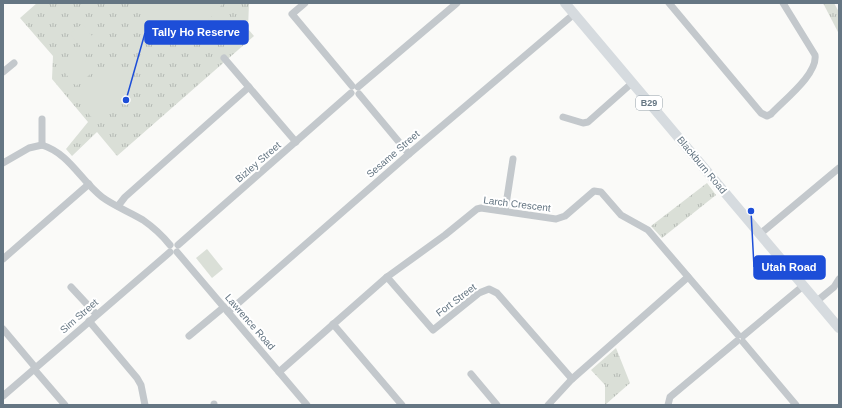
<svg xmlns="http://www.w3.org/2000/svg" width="842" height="408" font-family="Arial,sans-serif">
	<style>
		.grass { fill: url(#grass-tufts) }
		.pitch { fill: #dadfd7 }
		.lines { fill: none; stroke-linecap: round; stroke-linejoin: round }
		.minor { stroke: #c3c8cc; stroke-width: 7 }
		.primary { stroke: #d6dbdf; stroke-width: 10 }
		.labels { text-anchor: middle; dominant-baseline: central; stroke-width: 4; stroke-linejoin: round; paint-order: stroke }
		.shield { fill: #fff; stroke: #939fa8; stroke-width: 1 }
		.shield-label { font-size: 9px; font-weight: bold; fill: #657683 }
		.street-label { font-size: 10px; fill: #657683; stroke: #fff }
		.leader { fill: none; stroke: #1d4ed8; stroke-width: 1.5 }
		.callout-dot { fill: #1d4ed8; stroke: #fff; stroke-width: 1.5 }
		.callout { fill: #1d4ed8; stroke: #1d4ed8; stroke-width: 1.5 }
		.callout-label { font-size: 11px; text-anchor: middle; font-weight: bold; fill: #fff }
	</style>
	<defs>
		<pattern id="grass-tufts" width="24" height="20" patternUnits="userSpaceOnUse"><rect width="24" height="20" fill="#dadfd7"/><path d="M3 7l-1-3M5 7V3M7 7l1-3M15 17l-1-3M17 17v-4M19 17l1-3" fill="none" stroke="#b4b9b4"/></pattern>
	</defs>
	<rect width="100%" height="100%" fill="#fafaf8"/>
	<g class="grass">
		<polygon points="37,3 249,3 248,29 254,36 117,156 97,132 72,156 66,149 88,122 52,79 53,56 20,18"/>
		<polygon points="823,3 834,3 839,12 839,34"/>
		<polygon points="707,183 716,195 662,238 651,226"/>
		<polygon points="616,348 630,383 605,405 605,385 591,370"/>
	</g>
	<g class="pitch">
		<path d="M 135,3 L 223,3 C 198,40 160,43 135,3 Z"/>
		<polygon points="82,24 99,44 88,55 70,34"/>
		<polygon points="76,51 94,71 76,86 59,66"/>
		<polygon points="113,65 131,85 93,119 76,98"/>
		<polygon points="207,249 223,269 212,278 196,258"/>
	</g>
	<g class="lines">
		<g class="minor">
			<polyline points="305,3 292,14 352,86"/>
			<path d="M 669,3 L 761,113 L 767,116 L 771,114 C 784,100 818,74 815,55 L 783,3"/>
			<polyline points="224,58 296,142"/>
			<polyline points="3,72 14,63"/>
			<polyline points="358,87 457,3"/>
			<polyline points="359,94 409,154"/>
			<polyline points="563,117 583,123 588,122 632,83"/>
			<path d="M 42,145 C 70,154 80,180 102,197 C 114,206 130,212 143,220 C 153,227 162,235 170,245"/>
			<polyline points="42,145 42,119"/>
			<polyline points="3,163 29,148 42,145"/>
			<polyline points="118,206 125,197 249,87"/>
			<polyline points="505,211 513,159"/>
			<polyline points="760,234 839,168"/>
			<polyline points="178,245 351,93"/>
			<polyline points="177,252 307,405"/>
			<polyline points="3,259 89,184"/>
			<polyline points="387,277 433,330 479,293 489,289 497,293 572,379"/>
			<polyline points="71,287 96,314"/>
			<polyline points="817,301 834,287 839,279"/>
			<polyline points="228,312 409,154 574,14"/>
			<polyline points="89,321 137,378 141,385 145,405"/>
			<polyline points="333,324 402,405"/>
			<polyline points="3,329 35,367"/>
			<polyline points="189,336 224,307"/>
			<polyline points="743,336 803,286"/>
			<polyline points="743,342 796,405"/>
			<polyline points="34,369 65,405"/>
			<polyline points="279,372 387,277 445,235 477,209 481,208 556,219 565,216 594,191 601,192 621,215 648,230 738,335"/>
			<polyline points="471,374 497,405"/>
			<polyline points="3,396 170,252"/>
			<polyline points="214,405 214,404"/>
			<polyline points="548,405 572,379 688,277"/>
			<polyline points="668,405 670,397 737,341"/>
		</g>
		<polyline class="primary" points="565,3 839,328"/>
	</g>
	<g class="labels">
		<rect class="shield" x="636" y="96" width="26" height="14" rx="3"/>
		<g class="shield-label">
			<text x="649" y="103">B29</text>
		</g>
		<g class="street-label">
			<text transform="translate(393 154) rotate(-41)">Sesame Street</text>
			<text transform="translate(258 162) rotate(-41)">Bizley Street</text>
			<text transform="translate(702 165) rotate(50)">Blackburn Road</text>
			<text transform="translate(517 204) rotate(7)">Larch Crescent</text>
			<text transform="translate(456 300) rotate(-37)">Fort Street</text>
			<text transform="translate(79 316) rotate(-41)">Sim Street</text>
			<text transform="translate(250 322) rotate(49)">Lawrence Road</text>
		</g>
	</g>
	<path class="leader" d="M126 100L145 33M751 211L754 267"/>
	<g class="callout-dot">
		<circle cx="126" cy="100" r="4"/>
		<circle cx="751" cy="211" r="4"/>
	</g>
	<g class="callout">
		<rect x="145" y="21" width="103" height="23" rx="4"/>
		<rect x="754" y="256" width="71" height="23" rx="4"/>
	</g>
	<g class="callout-label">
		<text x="196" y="36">Tally Ho Reserve</text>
		<text x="789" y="271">Utah Road</text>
	</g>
	<rect width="842" height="408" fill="none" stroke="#657683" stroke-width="8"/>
</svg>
